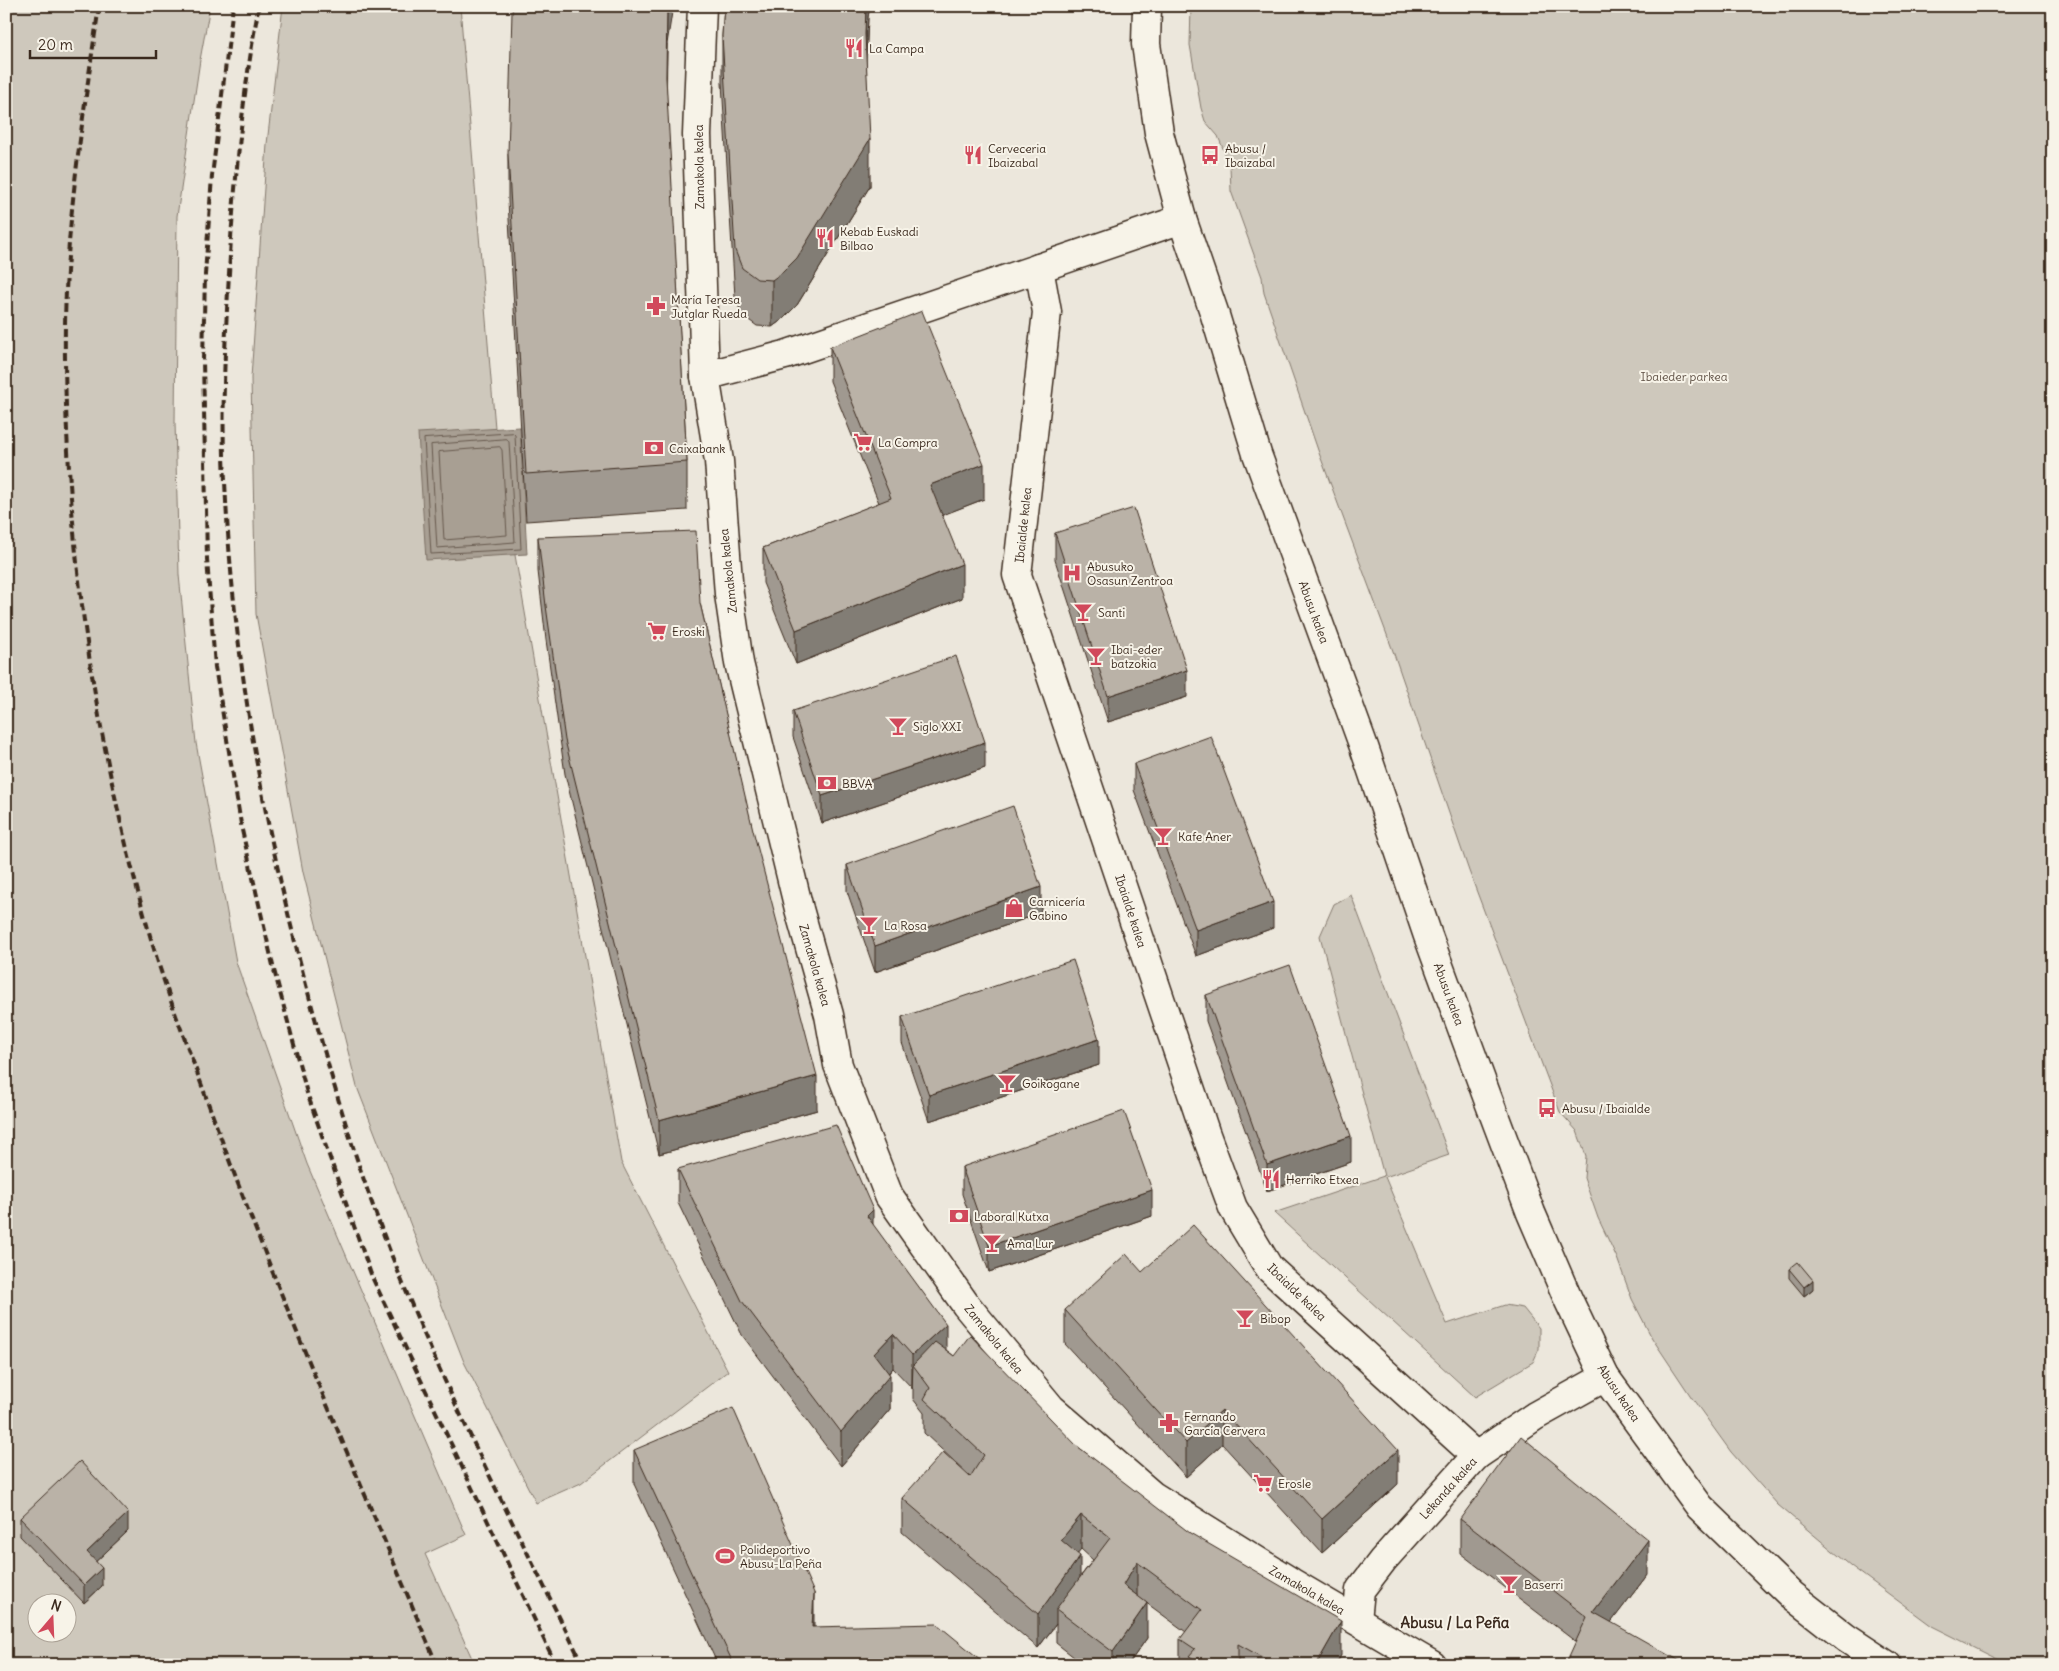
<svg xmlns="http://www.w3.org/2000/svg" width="2059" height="1671" font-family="Delius,sans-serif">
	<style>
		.green { fill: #cec8bc; stroke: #84796d; fill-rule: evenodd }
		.water { fill: #a89f93; stroke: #7c7064 }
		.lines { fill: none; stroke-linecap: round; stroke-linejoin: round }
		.shore { stroke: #67594d; stroke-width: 1 }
		.minor-casing { stroke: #3b2a1e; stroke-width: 31 }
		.minor { stroke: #f7f3e8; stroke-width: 28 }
		.rail { stroke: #3b2a1e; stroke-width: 4; stroke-dasharray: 8 4; stroke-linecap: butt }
		.wall { fill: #a09990; stroke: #3b2a1e; fill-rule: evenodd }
		.shaded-wall { fill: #827d75; stroke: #3b2a1e }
		.building { fill: #bab2a7; stroke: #3b2a1e }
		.labels { text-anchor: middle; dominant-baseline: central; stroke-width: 4; stroke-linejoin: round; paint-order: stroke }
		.poi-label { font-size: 12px; fill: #3b2a1e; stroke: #f7f3e8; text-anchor: start }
		.street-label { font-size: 12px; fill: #3b2a1e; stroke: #f7f3e8 }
		.park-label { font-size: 12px; fill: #605246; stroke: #f7f3e8 }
		.quarter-label { font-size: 15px; font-weight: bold; fill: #3b2a1e; stroke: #f7f3e8 }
	</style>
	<rect width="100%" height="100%" fill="#ece7dc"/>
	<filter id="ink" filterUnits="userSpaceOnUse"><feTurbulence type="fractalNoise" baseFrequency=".02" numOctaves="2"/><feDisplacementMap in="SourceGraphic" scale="10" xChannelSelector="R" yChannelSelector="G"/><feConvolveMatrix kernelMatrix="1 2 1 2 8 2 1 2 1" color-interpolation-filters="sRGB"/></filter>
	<g filter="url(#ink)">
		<g class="green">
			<path d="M 6,6 L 210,6 L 200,60 L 177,216 L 175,422 L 179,575 L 196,743 L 236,962 L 307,1164 L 466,1535 L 425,1554 L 475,1665 L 6,1665 ZM 38,1604 L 68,1604 L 68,1634 L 38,1634 Z"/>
			<polygon points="283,6 460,6 497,452 621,1162 728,1371 581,1483 536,1503 464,1362 357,1087 303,872 256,614 251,378 267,144"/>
			<polygon points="1191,6 2053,6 2053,1665 2010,1665 1932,1626 1851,1566 1778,1505 1731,1452 1692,1398 1652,1338 1632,1299 1617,1258 1598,1218 1584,1178 1586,1156 1577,1131 1560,1112 1469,871 1393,651 1319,453 1264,293 1262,277 1231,191 1230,166 1218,136 1205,121 1201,108 1190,45"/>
			<polygon points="1351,895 1449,1155 1385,1177 1447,1324 1505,1305 1523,1308 1539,1328 1539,1349 1533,1362 1475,1397 1274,1213 1384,1176 1320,936 1334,904"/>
		</g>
		<polygon class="water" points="520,427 527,554 426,560 418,433"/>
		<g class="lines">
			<g class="shore">
				<polygon points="513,433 515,435 521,549 431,554 424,439"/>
				<polygon points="507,439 509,442 515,542 437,548 431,445"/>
				<polygon points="500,447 502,450 507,535 444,540 439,452"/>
			</g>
			<g class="minor-casing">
				<g id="minor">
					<polyline points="702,6 697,135 705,376 719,461 729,594 739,663 799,909 829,1015 838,1065 889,1196 966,1305 1051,1408 1153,1496 1291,1582 1432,1665"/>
					<polyline points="1147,6 1146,44 1159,133 1182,219 1214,312 1257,454 1364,747 1428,936 1488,1099 1531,1213 1568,1299 1605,1377 1700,1507 1791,1595 1846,1638 1887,1665"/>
					<polyline points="1039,268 1047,312 1017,575 1205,1132 1233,1208 1269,1268 1476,1456"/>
					<polyline points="705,376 785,355 1182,219"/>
					<polyline points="1357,1620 1360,1590 1383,1560 1476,1456 1535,1416 1605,1377"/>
				</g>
			</g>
			<use href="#minor" class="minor"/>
			<g class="rail">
				<path d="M 99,6 C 82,123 63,241 65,359 C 67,552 96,746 149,932 C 166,993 190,1052 211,1111 C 279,1299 360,1481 437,1665"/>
				<polyline points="233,6 212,176 205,275 203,360 207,559 215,667 242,830 274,970 307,1093 372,1277 556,1665"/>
				<path d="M 259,6 C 244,83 237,161 231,238 C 227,310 222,383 224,455 C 230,646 264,834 315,1018 C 335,1090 356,1162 383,1233 C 439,1381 513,1523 583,1665"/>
			</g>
		</g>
		<g class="wall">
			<polygon points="724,6 870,6 868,17 866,59 870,186 797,305 783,319 772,327 757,326 742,315 735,297 722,83 722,36"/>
			<polygon points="667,44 666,90 687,462 687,510 526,521 508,201 508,154"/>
			<polygon points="830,347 984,499 942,515 962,598 796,664 763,583 763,548 879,503 830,381"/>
			<polygon points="1055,533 1187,697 1108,722 1055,560"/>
			<polygon points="538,537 700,603 817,1110 659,1154 565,774 546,640 538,571"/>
			<polygon points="793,711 985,768 822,823 793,737"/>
			<polygon points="1134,764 1273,928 1196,956 1134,790"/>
			<polygon points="847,865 1041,913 875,972 847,891"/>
			<polygon points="1206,995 1351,1162 1267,1191 1206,1021"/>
			<polygon points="902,1017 1099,1065 929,1121 902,1043"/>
			<polygon points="962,1167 1152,1216 989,1272 962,1194"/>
			<path d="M 678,1169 L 873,1225 L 946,1350 L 1077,1446 L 1341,1655 L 1336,1665 L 1180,1665 L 1180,1639 L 1186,1632 L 1141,1599 L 1147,1638 L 1128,1665 L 1084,1665 L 1056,1643 L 1056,1624 L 1038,1648 L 902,1532 L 902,1498 L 971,1477 L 924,1433 L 924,1413 L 913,1399 L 913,1389 L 893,1368 L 889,1373 L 890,1409 L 841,1466 L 742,1335 L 678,1203 ZM 1081,1549 L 1093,1560 L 1080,1577 L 1077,1553 Z"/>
			<polygon points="1789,1269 1813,1289 1804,1296 1789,1278"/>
			<polygon points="1142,1272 1398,1484 1322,1553 1222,1444 1186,1477 1065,1344 1065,1310"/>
			<polygon points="634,1450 814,1627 987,1665 718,1665 634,1484"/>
			<polygon points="20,1518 128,1531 96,1561 102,1586 84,1603 20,1536"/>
			<polygon points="1460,1519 1648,1574 1611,1622 1576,1642 1460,1553"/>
		</g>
		<g class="shaded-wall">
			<polygon points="667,6 673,6 667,44 666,124"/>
			<polygon points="866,6 870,6 868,17 865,81 865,34"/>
			<polygon points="870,139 870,186 797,305 783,319 772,327 772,280"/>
			<polygon points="984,464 984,499 930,520 930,485"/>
			<polygon points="962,564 962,598 796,664 796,630"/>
			<polygon points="1187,670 1187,697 1108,722 1108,696"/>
			<polygon points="985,742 985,768 822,823 822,796"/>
			<polygon points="1041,887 1041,913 875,972 875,946"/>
			<polygon points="1273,902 1273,928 1196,956 1196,930"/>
			<polygon points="1099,1039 1099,1065 929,1121 929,1095"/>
			<polygon points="817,1076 817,1110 659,1154 659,1120"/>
			<polygon points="1351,1136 1351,1162 1267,1191 1267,1165"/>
			<polygon points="1152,1190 1152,1216 989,1272 989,1246"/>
			<polygon points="873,1210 873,1244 867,1216"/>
			<polygon points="1813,1280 1813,1289 1804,1296 1804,1287"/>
			<polygon points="946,1324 946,1358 913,1365 912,1389 912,1355"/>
			<polygon points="893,1334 893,1368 874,1388 874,1354"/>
			<polygon points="890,1375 890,1409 841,1466 841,1432"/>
			<polygon points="1222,1410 1222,1444 1186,1477 1186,1443"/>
			<polygon points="1398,1450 1398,1484 1322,1553 1322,1519"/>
			<polygon points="128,1513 128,1531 87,1570 87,1552"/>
			<polygon points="1081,1515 1081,1549 1061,1574 1061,1540"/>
			<polygon points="1648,1540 1648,1574 1593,1646 1593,1612"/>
			<polygon points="1080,1556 1080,1590 1056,1609 1056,1624 1038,1648 1038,1614"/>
			<polygon points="1137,1562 1137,1596 1123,1585"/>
			<polygon points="102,1568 102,1586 84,1603 84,1585"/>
			<polygon points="814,1593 814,1627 812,1627"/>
			<polygon points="1147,1603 1147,1638 1128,1665 1113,1665 1113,1652"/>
			<polygon points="1341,1621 1341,1655 1336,1665 1316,1665"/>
		</g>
		<g class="building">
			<polygon points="513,6 667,6 666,77 687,462 526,474 508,154 512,12"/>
			<polygon points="724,6 866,6 865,34 870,139 797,258 783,272 772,280 757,279 742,268 735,250 722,36"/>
			<polygon points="922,311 984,464 930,485 962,564 796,630 763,548 891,498 830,347"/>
			<polygon points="1134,508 1187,670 1108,696 1055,533"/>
			<polygon points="696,531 700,603 753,830 817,1076 659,1120 565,740 546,606 538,537"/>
			<polygon points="956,656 985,742 822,796 793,711"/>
			<polygon points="1211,736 1273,902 1196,930 1134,764"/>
			<polygon points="1013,806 1041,887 875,946 847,865"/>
			<polygon points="1073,960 1099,1039 929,1095 902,1017"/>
			<polygon points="1290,965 1351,1136 1267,1165 1206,995"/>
			<polygon points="1124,1111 1152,1190 989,1246 962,1167"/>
			<polygon points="836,1125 873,1210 867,1216 946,1324 912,1355 893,1334 874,1354 890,1375 841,1432 742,1301 678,1169"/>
			<polygon points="1193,1225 1398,1450 1322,1519 1222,1410 1186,1443 1065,1310 1126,1254 1142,1272"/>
			<polygon points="1798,1262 1813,1280 1804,1287 1789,1269"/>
			<polygon points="970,1335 1077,1446 1190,1533 1341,1621 1316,1665 1268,1665 1269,1661 1238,1644 1238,1665 1205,1665 1189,1656 1195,1649 1180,1639 1202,1610 1137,1562 1123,1585 1147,1603 1113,1652 1056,1609 1110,1538 1081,1515 1061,1540 1080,1556 1038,1614 902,1498 943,1452 970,1477 984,1455 924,1399 930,1388 913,1365 935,1342 954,1356"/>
			<polygon points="733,1408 814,1593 812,1627 937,1624 987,1665 734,1665 634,1450"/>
			<polygon points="1521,1436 1648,1540 1593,1612 1687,1665 1565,1665 1587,1617 1460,1519"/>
			<polygon points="80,1461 128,1513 87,1552 102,1568 84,1585 20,1518"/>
			<polygon points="1797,1658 1809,1665 1794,1665"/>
		</g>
	</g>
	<defs>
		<g id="restaurant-bare" transform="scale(1.5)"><path d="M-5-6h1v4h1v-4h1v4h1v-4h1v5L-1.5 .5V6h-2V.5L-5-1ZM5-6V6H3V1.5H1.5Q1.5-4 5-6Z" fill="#d1495b" stroke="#f7f3e8" stroke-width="2.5" paint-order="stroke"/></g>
		<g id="bus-bare" transform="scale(1.5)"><path d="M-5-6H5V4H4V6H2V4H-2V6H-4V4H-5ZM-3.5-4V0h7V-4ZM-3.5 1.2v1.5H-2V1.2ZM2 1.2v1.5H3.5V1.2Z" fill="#d1495b" stroke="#f7f3e8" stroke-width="2.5" paint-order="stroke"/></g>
		<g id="pharmacy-bare" transform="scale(1.5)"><path d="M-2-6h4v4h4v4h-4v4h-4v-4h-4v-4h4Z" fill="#d1495b" stroke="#f7f3e8" stroke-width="2.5" paint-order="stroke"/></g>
		<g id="supermarket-bare" transform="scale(1.5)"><path d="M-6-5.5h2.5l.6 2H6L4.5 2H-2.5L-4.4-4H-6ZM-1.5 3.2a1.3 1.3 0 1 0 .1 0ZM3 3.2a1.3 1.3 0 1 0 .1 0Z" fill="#d1495b" stroke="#f7f3e8" stroke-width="2.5" paint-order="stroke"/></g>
		<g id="bank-bare" transform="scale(1.5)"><path d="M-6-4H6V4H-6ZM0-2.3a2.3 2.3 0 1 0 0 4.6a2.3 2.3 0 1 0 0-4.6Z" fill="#d1495b" stroke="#f7f3e8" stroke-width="2.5" paint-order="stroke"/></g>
		<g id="hospital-bare" transform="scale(1.5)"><path d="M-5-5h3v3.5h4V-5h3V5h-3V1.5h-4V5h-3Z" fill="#d1495b" stroke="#f7f3e8" stroke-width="2.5" paint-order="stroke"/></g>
		<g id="bar-bare" transform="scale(1.5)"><path d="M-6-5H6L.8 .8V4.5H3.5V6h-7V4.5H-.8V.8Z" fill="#d1495b" stroke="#f7f3e8" stroke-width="2.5" paint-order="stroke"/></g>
		<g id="shop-bare" transform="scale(1.5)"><path d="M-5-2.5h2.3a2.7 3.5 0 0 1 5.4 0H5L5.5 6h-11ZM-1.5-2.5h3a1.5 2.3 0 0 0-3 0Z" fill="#d1495b" stroke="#f7f3e8" stroke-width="2.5" paint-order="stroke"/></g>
		<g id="stadium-bare" transform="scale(1.5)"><path d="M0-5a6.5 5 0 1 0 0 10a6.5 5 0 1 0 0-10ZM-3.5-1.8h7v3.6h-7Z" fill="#d1495b" stroke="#f7f3e8" stroke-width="2.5" paint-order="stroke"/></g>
	</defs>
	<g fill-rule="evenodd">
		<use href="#restaurant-bare" x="854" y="48"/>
		<use href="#restaurant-bare" x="973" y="155"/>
		<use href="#bus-bare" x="1210" y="155"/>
		<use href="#restaurant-bare" x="825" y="238"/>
		<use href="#pharmacy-bare" x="656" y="306"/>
		<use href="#supermarket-bare" x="863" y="442"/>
		<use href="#bank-bare" x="654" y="448"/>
		<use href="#hospital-bare" x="1072" y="573"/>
		<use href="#bar-bare" x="1083" y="612"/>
		<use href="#supermarket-bare" x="657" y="631"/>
		<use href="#bar-bare" x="1096" y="656"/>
		<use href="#bar-bare" x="898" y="726"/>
		<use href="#bank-bare" x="827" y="783"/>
		<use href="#bar-bare" x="1163" y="836"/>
		<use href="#shop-bare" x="1014" y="908"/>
		<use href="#bar-bare" x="869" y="925"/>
		<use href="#bar-bare" x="1007" y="1083"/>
		<use href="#bus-bare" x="1547" y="1108"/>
		<use href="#restaurant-bare" x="1271" y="1179"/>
		<use href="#bank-bare" x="959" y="1216"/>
		<use href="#bar-bare" x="992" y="1243"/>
		<use href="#bar-bare" x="1245" y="1318"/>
		<use href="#pharmacy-bare" x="1169" y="1423"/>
		<use href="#supermarket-bare" x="1263" y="1483"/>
		<use href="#stadium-bare" x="725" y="1556"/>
		<use href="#bar-bare" x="1509" y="1584"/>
	</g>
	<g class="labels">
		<g class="poi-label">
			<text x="869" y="48">La Campa</text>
			<text x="988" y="148">Cerveceria<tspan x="988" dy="14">Ibaizabal</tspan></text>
			<text x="1225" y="148">Abusu /<tspan x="1225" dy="14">Ibaizabal</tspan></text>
			<text x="840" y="231">Kebab Euskadi<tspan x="840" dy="14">Bilbao</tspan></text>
			<text x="671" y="299">María Teresa<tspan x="671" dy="14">Jutglar Rueda</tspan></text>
			<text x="878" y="442">La Compra</text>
			<text x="669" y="448">Caixabank</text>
			<text x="1087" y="566">Abusuko<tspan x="1087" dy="14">Osasun Zentroa</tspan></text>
			<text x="1098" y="612">Santi</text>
			<text x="672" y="631">Eroski</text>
			<text x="1111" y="649">Ibai-eder<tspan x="1111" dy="14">batzokia</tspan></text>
			<text x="913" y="726">Siglo XXI</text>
			<text x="842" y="783">BBVA</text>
			<text x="1178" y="836">Kafe Aner</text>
			<text x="1029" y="901">Carnicería<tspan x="1029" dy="14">Gabino</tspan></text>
			<text x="884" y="925">La Rosa</text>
			<text x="1022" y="1083">Goikogane</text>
			<text x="1562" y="1108">Abusu / Ibaialde</text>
			<text x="1286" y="1179">Herriko Etxea</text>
			<text x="974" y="1216">Laboral Kutxa</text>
			<text x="1007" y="1243">Ama Lur</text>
			<text x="1260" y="1318">Bibop</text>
			<text x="1184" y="1416">Fernando<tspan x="1184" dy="14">García Cervera</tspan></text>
			<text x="1278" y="1483">Erosle</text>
			<text x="740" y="1549">Polideportivo<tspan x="740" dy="14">Abusu-La Peña</tspan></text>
			<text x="1524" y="1584">Baserri</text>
		</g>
		<g class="street-label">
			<text transform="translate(699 167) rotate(-91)">Zamakola kalea</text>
			<text transform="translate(1023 525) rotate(-84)">Ibaialde kalea</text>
			<text transform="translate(728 571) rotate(-96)">Zamakola kalea</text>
			<text transform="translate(1314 612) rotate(70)">Abusu kalea</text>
			<text transform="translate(1131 911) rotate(72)">Ibaialde kalea</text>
			<text transform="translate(815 965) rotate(74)">Zamakola kalea</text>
			<text transform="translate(1449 994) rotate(70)">Abusu kalea</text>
			<text transform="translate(1297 1292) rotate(44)">Ibaialde kalea</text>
			<text transform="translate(994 1339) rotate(51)">Zamakola kalea</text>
			<text transform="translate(1619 1393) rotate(56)">Abusu kalea</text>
			<text transform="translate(1448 1488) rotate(-48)">Lekanda kalea</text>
			<text transform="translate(1307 1590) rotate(30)">Zamakola kalea</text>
		</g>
		<g class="park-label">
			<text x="1684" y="376">Ibaieder parkea</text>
		</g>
		<g class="quarter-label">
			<text x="1455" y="1622">Abusu / La Peña</text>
		</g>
	</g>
	<rect width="2059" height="1671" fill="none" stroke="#f7f3e8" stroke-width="25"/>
	<rect x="12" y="12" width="2034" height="1646" fill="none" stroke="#3b2a1e" stroke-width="2" filter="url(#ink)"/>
	<g transform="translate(52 1618) rotate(19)"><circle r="24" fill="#f7f3e8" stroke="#aca397"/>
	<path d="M0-4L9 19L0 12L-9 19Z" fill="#d1495b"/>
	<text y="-8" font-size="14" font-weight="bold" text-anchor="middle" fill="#3b2a1e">N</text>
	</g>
	<path d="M30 50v8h126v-8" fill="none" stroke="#3b2a1e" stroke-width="2.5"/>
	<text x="38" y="50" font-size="15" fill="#3b2a1e" stroke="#f7f3e8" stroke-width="4" paint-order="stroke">20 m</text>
</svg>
